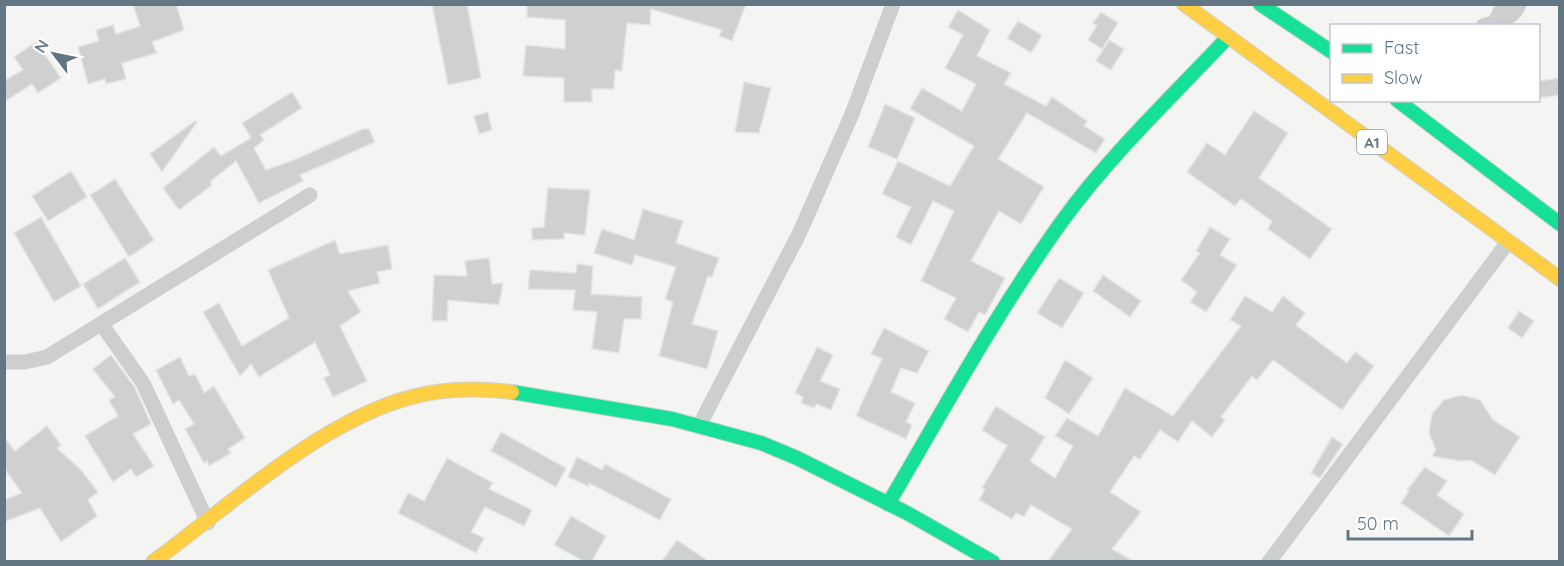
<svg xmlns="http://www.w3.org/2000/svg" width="1564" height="566" font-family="Quicksand,sans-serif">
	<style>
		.building { fill: #cfd0d0; stroke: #e4e4e2; stroke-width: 1.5 }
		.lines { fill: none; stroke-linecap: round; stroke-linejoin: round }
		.fast-casing { stroke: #d0d2d2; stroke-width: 16 }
		.slow-casing { stroke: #d0d2d2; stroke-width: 16 }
		.street { stroke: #cdcfcf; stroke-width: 15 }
		.fast { stroke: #16e098; stroke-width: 14 }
		.slow { stroke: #ffcf43; stroke-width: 14 }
		.labels { text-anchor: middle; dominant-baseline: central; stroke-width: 6; stroke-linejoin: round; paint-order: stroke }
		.shield { fill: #fff; stroke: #919fa9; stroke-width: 1.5 }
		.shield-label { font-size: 15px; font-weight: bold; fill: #627684 }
	</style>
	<rect width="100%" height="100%" fill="#f4f4f2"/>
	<g class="building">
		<polygon points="133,4 176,4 184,30 152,42 157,53 122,63 126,79 106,84 105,79 88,84 78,47 99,41 96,30 113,25 116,34 140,26"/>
		<polygon points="432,4 467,4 481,78 448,85"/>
		<polygon points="527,4 746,4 732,41 719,36 722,30 651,9 650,25 627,23 622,71 615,70 614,89 592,89 592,102 564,102 564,78 523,76 526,45 565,49 565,20 527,17"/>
		<polygon points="958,10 990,30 977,56 1011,73 1004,84 1046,106 1052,97 1087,121 1084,126 1105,139 1096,153 1027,113 998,159 1044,187 1021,224 999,211 971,261 1005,278 985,315 979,312 968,332 944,319 956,298 921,281 954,211 933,201 911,245 896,237 911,207 882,194 898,161 950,186 974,146 910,109 922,88 962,111 976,84 945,68 963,35 948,27"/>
		<polygon points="1101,12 1118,23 1102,49 1088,40 1097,26 1093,23"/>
		<polygon points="1018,21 1042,35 1031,53 1007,38"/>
		<polygon points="1109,40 1124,49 1111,70 1096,61"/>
		<polygon points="36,42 61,78 38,93 32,84 4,102 4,81 23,70 14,57"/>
		<polygon points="1560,78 1560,95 1539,98 1539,81"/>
		<polygon points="744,82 771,88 759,133 735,132"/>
		<polygon points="292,92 302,108 260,135 264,140 254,148 266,170 294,160 363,129 369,129 375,142 300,175 303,181 259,203 236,161 210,182 212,185 179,210 163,188 214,147 221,156 251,138 242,123"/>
		<polygon points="885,104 915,118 897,159 868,147"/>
		<polygon points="1254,111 1288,133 1259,178 1332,229 1310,259 1268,229 1272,221 1241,199 1235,206 1187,172 1207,143 1225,155"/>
		<polygon points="488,112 492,130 479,134 474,116"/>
		<polygon points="195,121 197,122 162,172 150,154"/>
		<polygon points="71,171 87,197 48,221 32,196"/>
		<polygon points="115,179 154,240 129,257 90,195"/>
		<polygon points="548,188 590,190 585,235 564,233 564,239 532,240 532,228 544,227"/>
		<polygon points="643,209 683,221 676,243 719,258 712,277 708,276 692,324 718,331 707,369 659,356 673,302 665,299 676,267 635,255 632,265 594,253 602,229 634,240"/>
		<polygon points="41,217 81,286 54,302 14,233"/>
		<polygon points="1210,227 1230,239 1220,255 1237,265 1206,312 1190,302 1197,292 1181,280 1200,253 1196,251"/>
		<polygon points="335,240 340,254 388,245 392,269 377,272 380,283 348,291 361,312 340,326 367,381 333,397 324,378 330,375 315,342 259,377 251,364 240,376 203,312 219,303 242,346 289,318 268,270"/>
		<polygon points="125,258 140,282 98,309 83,284"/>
		<polygon points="489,258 492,284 503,283 499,305 448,300 447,321 432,321 434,275 467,276 465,261"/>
		<polygon points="577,264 593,266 591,294 642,297 641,319 624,319 619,353 592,349 597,312 573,310 575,290 528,289 530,270 576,273"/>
		<polygon points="1103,275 1141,301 1130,317 1093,291"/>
		<polygon points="1059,278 1084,293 1062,328 1037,313"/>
		<polygon points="1245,296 1272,312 1283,296 1305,313 1296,325 1347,363 1355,352 1374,366 1342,410 1273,360 1257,380 1252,376 1221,417 1225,420 1212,437 1192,421 1178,442 1160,430 1140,459 1134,456 1110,492 1141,512 1112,549 1133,561 1048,561 1072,529 1031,505 1024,517 1016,513 1012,519 979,500 985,490 982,488 1007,446 982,430 996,406 1045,437 1030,461 1055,478 1073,446 1055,436 1067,418 1098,436 1125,388 1173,416 1241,326 1230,320"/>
		<polygon points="1519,311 1534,321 1522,338 1508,328"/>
		<polygon points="884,328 929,351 917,373 901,368 891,392 915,403 906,422 912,425 906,439 856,416 882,359 871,354"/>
		<polygon points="817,347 833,355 820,381 840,389 831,410 817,404 814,408 801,403 803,397 795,393"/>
		<polygon points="111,355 135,388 151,424 133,434 154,466 136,477 131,469 113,482 85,436 118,416 109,400 115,397 93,369"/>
		<polygon points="180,357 189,376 195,374 204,393 214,386 245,438 228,449 231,453 209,466 207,461 204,463 185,429 194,424 179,400 173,404 156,370"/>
		<polygon points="1065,360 1093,378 1069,414 1045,398"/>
		<polygon points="1462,395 1480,400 1493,420 1520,437 1495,475 1471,460 1461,461 1432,456 1436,450 1429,433 1432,414 1444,400"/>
		<polygon points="47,426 61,445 57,448 81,470 98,492 88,500 97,516 61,542 40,508 4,522 4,500 22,493 4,468 4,437 15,451"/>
		<polygon points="501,432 566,468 556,487 491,451"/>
		<polygon points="1332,437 1343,444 1320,478 1311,473"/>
		<polygon points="577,457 602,470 605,464 671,499 660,520 589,483 588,486 568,477"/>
		<polygon points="447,458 493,483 489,489 532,510 524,526 485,507 471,532 484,538 476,553 398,513 408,493 424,501"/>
		<polygon points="1425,467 1447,481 1437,495 1464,514 1449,536 1401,503 1409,491 1407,490"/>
		<polygon points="571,516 606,536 592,561 583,561 554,545"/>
		<polygon points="677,540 708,561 662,561"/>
	</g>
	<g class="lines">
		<g class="fast-casing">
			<g id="fast">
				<polyline points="1260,4 1332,52"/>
				<polyline points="1397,100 1560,224"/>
				<polyline points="512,392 672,419 761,443 797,458 907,513 993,562"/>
				<path d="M 888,504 C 944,409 998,310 1063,220 C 1111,154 1172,97 1228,37"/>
			</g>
		</g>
		<g class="slow-casing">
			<g id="slow">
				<polyline points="1184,4 1560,279"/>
				<path d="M 153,562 C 228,507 318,423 408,398 C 442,388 478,388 512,392"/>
			</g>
		</g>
		<g class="street">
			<polyline points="1495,22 1504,4"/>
			<path d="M 1483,26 C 1497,21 1514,20 1519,4"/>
			<polyline points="102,325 143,383 208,523"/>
			<polyline points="4,362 25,362 47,357 310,195"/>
			<polyline points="700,424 799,234 852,114 893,4"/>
			<polyline points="1269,562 1508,242"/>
		</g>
		<use href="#fast" class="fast"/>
		<use href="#slow" class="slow"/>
	</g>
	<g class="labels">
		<rect class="shield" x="1357" y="130" width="30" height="24" rx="4.5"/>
		<g class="shield-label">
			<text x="1372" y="142">A1</text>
		</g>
	</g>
	<rect width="1564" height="566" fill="none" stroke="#627684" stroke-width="12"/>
	<rect x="1330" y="24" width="210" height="78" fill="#ffffff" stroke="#c0c8ce" stroke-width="1.5"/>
	<rect x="1342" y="44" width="30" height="9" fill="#16e098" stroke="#c0c8ce" stroke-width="1.5"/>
	<text x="1384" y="54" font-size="18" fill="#627684">Fast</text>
	<rect x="1342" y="74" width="30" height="9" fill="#ffcf43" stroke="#c0c8ce" stroke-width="1.5"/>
	<text x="1384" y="84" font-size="18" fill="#627684">Slow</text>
	<g transform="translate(54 54) rotate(302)" stroke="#ffffff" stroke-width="4.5" paint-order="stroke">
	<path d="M0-4.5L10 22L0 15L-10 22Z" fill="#627684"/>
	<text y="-9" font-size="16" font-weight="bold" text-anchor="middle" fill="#627684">N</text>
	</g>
	<path d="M1348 530v9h124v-9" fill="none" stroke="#627684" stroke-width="3"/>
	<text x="1357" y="530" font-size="18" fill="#627684" stroke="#ffffff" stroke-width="4.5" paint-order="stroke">50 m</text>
</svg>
